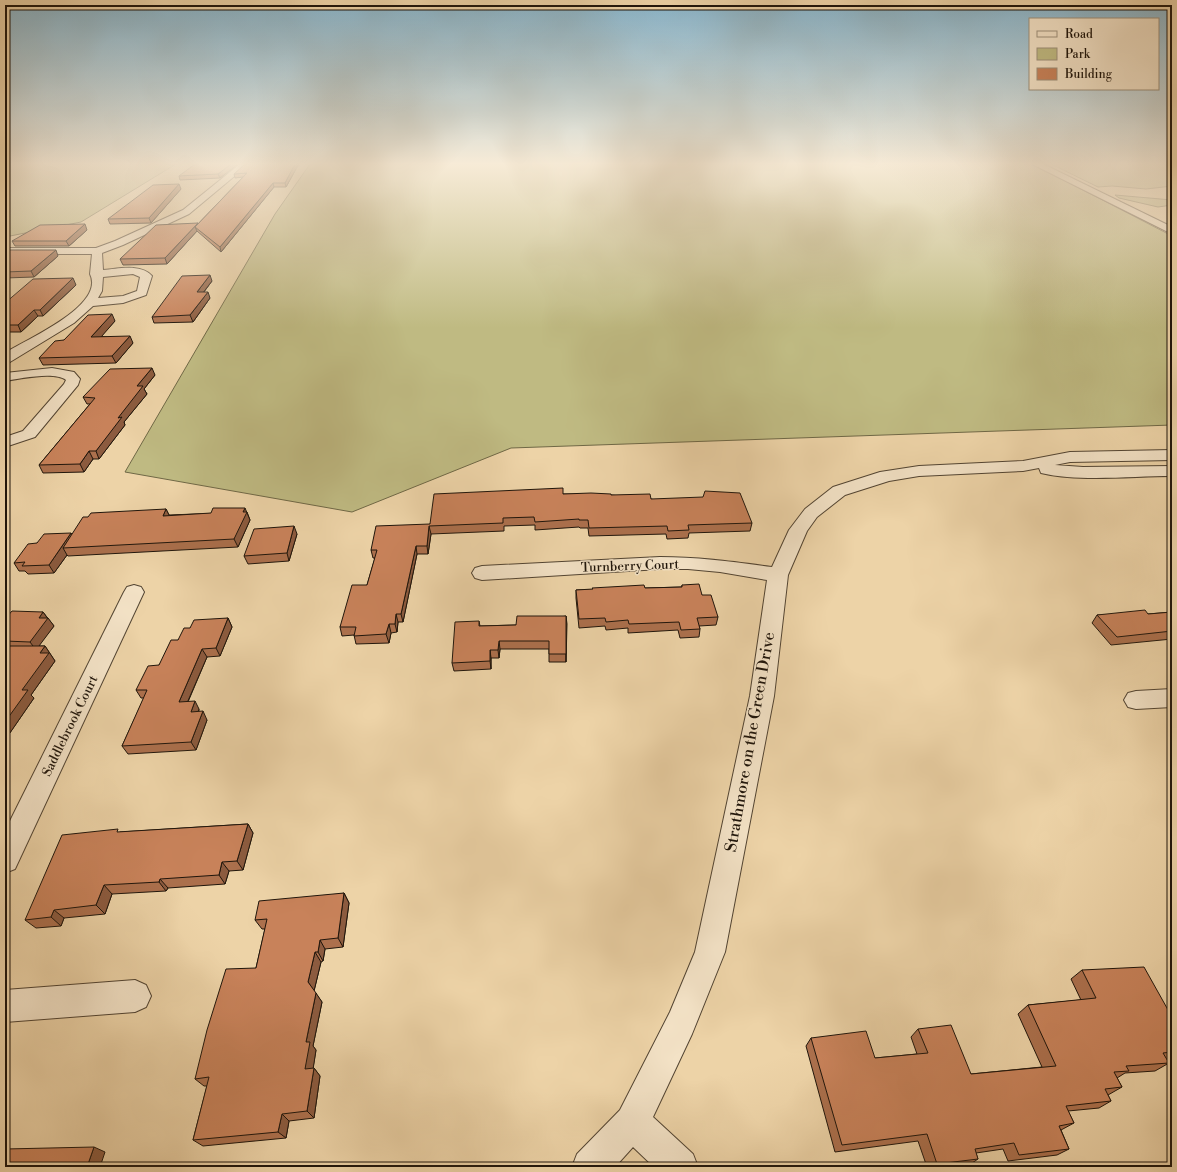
<svg xmlns="http://www.w3.org/2000/svg" width="1177" height="1172" font-family="'Libre Bodoni',serif">
	<style>
		.green { fill: #bfba82; stroke: #6f6846 }
		.lines { fill: none; stroke-linecap: round; stroke-linejoin: round }
		.minor-casing { stroke: #524432; stroke-width: 2 }
		.tertiary-casing { stroke: #524432; stroke-width: 2 }
		.minor { fill: #f3e2c6; fill-rule: evenodd }
		.tertiary { fill: #f3e2c6; fill-rule: evenodd }
		.wall { fill: #ac704d; stroke: #1f150b }
		.shaded-wall { fill: #8c5b3f; stroke: #1f150b }
		.building { fill: #c8825a; stroke: #1f150b }
		.labels { text-anchor: middle; dominant-baseline: central; stroke-width: 3; stroke-linejoin: round; paint-order: stroke }
		.street-label { font-size: 13px; fill: #1f150b; stroke: #f3e2c6 }
		.near-street-label { font-size: 16px; fill: #1f150b; stroke: #f3e2c6 }
	</style>
	<rect width="100%" height="100%" fill="#edd3a7"/>
	<filter id="stains"><feTurbulence type="fractalNoise" baseFrequency=".005" numOctaves="4"/><feColorMatrix values="0 0 0 0 .2 0 0 0 0 .09 0 0 0 0 .02 0 0 0 .5 -.17"/></filter>
	<radialGradient id="worn" r=".72"><stop offset=".6" stop-color="#630" stop-opacity="0"/><stop offset="1" stop-color="#630" stop-opacity=".3"/></radialGradient>
	<g class="green">
		<polygon points="5,164 176,164 81,222 5,237"/>
		<polygon points="310,164 1033,164 1172,236 1172,425 511,448 352,512 125,472 275,214"/>
		<polygon points="1051,164 1172,164 1172,186 1146,189 1112,186 1098,187"/>
		<polygon points="1115,195 1172,200 1172,205 1158,207 1119,198"/>
	</g>
	<g class="lines">
		<g class="minor-casing">
			<g id="minor">
				<path d="M 240,164 L 249,164 L 189,214 L 123,245 L 102,253 L 103,270 C 117,269 141,263 152,276 L 146,295 L 123,303 L 93,306 L 74,323 L 10,362 L 5,363 L 5,353 C 25,340 106,306 90,274 L 92,254 L 5,254 L 5,248 L 96,248 L 115,241 L 183,210 ZM 133,274 L 140,277 L 137,291 L 123,296 L 98,298 L 102,291 L 103,277 Z"/>
				<path d="M 52,368 L 74,372 L 80,379 L 78,385 L 35,437 L 5,447 L 5,437 L 23,431 L 64,384 L 66,380 C 54,371 19,379 5,381 L 5,373 Z"/>
				<path d="M 1172,450 L 1172,460 L 1070,462 L 1055,465 L 1083,467 L 1172,466 L 1172,476 C 1133,476 1078,482 1041,473 L 1039,468 L 1023,471 L 919,476 L 889,481 L 845,495 L 817,517 L 807,531 L 788,575 L 774,696 L 725,952 L 692,1034 L 653,1117 L 693,1154 L 698,1167 L 654,1167 L 633,1147 L 615,1167 L 572,1167 L 577,1154 L 620,1110 L 670,1012 L 695,952 L 750,696 L 767,580 L 720,572 L 688,569 L 660,569 L 482,580 L 475,578 L 472,573 L 475,568 L 482,566 L 660,557 C 698,557 734,562 772,567 L 789,530 L 805,509 L 833,487 L 880,472 L 919,466 L 1023,461 L 1070,452 Z"/>
				<polygon points="134,585 141,587 144,592 15,869 5,873 5,831 124,592 127,587"/>
				<polygon points="1172,689 1172,707 1136,709 1128,707 1124,700 1128,693 1136,691"/>
				<polygon points="135,980 146,985 151,996 146,1007 135,1012 5,1022 5,990"/>
			</g>
		</g>
		<g class="tertiary-casing">
			<polygon id="tertiary" points="1032,164 1043,164 1172,227 1172,234"/>
		</g>
		<use href="#minor" class="minor"/>
		<use href="#tertiary" class="tertiary"/>
	</g>
	<g class="wall">
		<polygon points="238,164 220,178 180,180 179,176"/>
		<polygon points="296,169 286,187 274,187 221,252 197,231 167,264 123,265 120,259 198,223 198,224 243,177 235,178 234,174"/>
		<polygon points="181,189 151,223 110,224 108,219"/>
		<polygon points="87,230 69,246 15,246 12,241"/>
		<polygon points="5,250 58,256 34,277 5,278"/>
		<polygon points="212,281 204,292 210,298 193,322 154,323 152,317"/>
		<polygon points="76,285 43,316 38,316 21,332 5,332 5,303"/>
		<polygon points="115,321 101,336 133,343 116,363 43,365 39,358 64,340"/>
		<polygon points="155,375 144,389 147,394 124,422 125,425 99,459 93,459 84,472 43,473 39,465 90,404 87,404 83,397"/>
		<polygon points="563,494 611,495 651,499 752,523 750,531 689,533 688,538 667,539 666,534 589,536 588,528 580,528 579,527 535,530 535,525 504,526 504,531 431,534 428,554 417,554 403,622 398,622 397,632 391,633 389,643 356,644 354,635 342,636 340,627 367,585 375,558 373,558 371,550 430,524"/>
		<polygon points="166,509 169,515 247,512 250,520 238,547 68,556 67,555 54,573 28,574 25,571 19,571 14,563 37,543"/>
		<polygon points="297,534 289,561 248,564 244,556"/>
		<polygon points="682,585 702,595 718,617 716,625 699,626 700,629 699,637 680,638 678,630 628,633 628,628 606,630 605,626 579,628 576,598 576,590 682,587"/>
		<polygon points="43,612 54,626 38,646 45,646 55,661 31,695 34,698 5,740 5,652 8,649 5,649 5,619"/>
		<polygon points="1172,612 1172,639 1111,645 1092,623 1097,615 1148,614"/>
		<polygon points="566,616 566,662 549,662 549,649 500,649 499,658 491,658 491,669 454,671 452,663 479,621 480,626 516,625"/>
		<polygon points="228,618 232,627 220,656 207,657 188,702 199,709 199,712 207,720 196,750 128,754 122,746 144,698 141,698 136,690 159,665 178,640 190,628"/>
		<polygon points="248,824 253,833 243,870 229,871 225,884 168,888 166,891 112,894 105,914 64,918 61,926 36,928 25,920 120,832"/>
		<polygon points="344,893 349,903 343,947 325,949 323,961 321,962 314,991 322,1002 313,1046 316,1050 313,1068 314,1068 320,1076 314,1118 289,1121 286,1138 203,1146 193,1140 207,1086 204,1086 195,1079 256,968 265,929 262,929 255,920"/>
		<polygon points="1082,970 1172,1017 1172,1056 1167,1059 1169,1063 1155,1071 1125,1073 1117,1078 1122,1087 1108,1095 1111,1101 1099,1108 1068,1111 1074,1123 1061,1130 1069,1149 1057,1155 1008,1161 1003,1149 976,1153 978,1159 969,1165 952,1167 927,1167 918,1141 835,1152 806,1046 811,1038 875,1058 917,1054 911,1037 918,1029 971,1074 1042,1067 1018,1014 1028,1005 1081,1000 1071,979"/>
	</g>
	<g class="shaded-wall">
		<polygon points="231,164 238,164 220,178 218,174"/>
		<polygon points="295,164 299,164 296,169 286,187 285,183"/>
		<polygon points="273,183 274,187 221,252 220,247"/>
		<polygon points="179,184 181,189 151,223 149,218"/>
		<polygon points="198,223 200,228 195,227 197,231 167,264 165,258"/>
		<polygon points="85,224 87,230 69,246 66,241"/>
		<polygon points="56,250 58,256 34,277 31,271"/>
		<polygon points="210,275 212,281 199,298 197,292"/>
		<polygon points="73,278 76,285 43,316 40,310"/>
		<polygon points="208,292 210,298 193,322 190,315"/>
		<polygon points="34,310 38,316 21,332 18,325"/>
		<polygon points="112,314 115,321 95,344 91,337"/>
		<polygon points="130,336 133,343 116,363 112,356"/>
		<polygon points="152,368 155,375 144,389 147,394 124,422 125,425 99,459 96,451 118,418 137,386"/>
		<polygon points="89,451 93,459 84,472 80,464"/>
		<polygon points="245,508 250,520 238,547 234,539 243,512"/>
		<polygon points="166,509 170,517 163,516"/>
		<polygon points="294,526 297,534 289,561 287,553"/>
		<polygon points="429,526 431,534 428,554 427,546"/>
		<polygon points="71,533 76,541 63,548 67,555 54,573 49,565"/>
		<polygon points="416,546 417,554 403,622 401,614"/>
		<polygon points="43,612 48,619 48,618 54,626 36,650 30,642 39,618"/>
		<polygon points="396,614 398,622 397,632 395,624"/>
		<polygon points="566,616 567,624 566,662"/>
		<polygon points="228,618 232,627 220,656 216,648"/>
		<polygon points="389,624 391,633 389,643 386,634"/>
		<polygon points="499,641 500,649 499,658 498,650"/>
		<polygon points="45,646 55,661 31,695 34,698 5,740 5,722 22,690 40,653"/>
		<polygon points="202,649 207,657 184,710 179,702"/>
		<polygon points="490,650 491,658 491,669 490,661"/>
		<polygon points="195,701 199,709 195,720 191,712"/>
		<polygon points="203,711 207,720 196,750 191,742"/>
		<polygon points="248,824 253,833 243,870 237,861"/>
		<polygon points="222,862 229,871 225,884 219,875"/>
		<polygon points="160,879 168,888 166,891 159,882"/>
		<polygon points="104,885 112,894 105,914 96,905"/>
		<polygon points="344,893 349,903 343,947 338,938"/>
		<polygon points="54,910 64,918 61,926 51,917"/>
		<polygon points="320,940 325,949 323,961 318,952"/>
		<polygon points="315,952 321,962 314,991 308,982"/>
		<polygon points="316,993 322,1002 313,1046 316,1050 312,1076 305,1069 306,1042"/>
		<polygon points="314,1068 320,1076 314,1118 307,1111"/>
		<polygon points="282,1114 289,1121 286,1138 278,1132"/>
		<polygon points="94,1147 105,1152 100,1167 87,1167"/>
	</g>
	<g class="building">
		<polygon points="195,164 231,164 218,174 179,176"/>
		<polygon points="245,164 295,164 285,183 273,183 220,247 195,227 247,173 234,174"/>
		<polygon points="179,184 149,218 108,219 153,185"/>
		<polygon points="198,223 165,258 120,259 156,225"/>
		<polygon points="85,224 66,241 12,241 40,225"/>
		<polygon points="5,250 56,250 31,271 5,272"/>
		<polygon points="210,275 197,292 208,292 190,315 152,317 182,276"/>
		<polygon points="73,278 40,310 34,310 18,325 5,325 5,303 33,279"/>
		<polygon points="112,314 91,337 130,336 112,356 39,358 55,341 64,340 88,315"/>
		<polygon points="152,368 137,386 143,386 118,418 122,417 96,451 89,451 80,464 39,465 95,398 83,397 110,369"/>
		<polygon points="563,488 563,494 591,493 611,494 611,495 650,494 651,499 703,497 705,491 740,493 752,523 688,525 689,530 668,531 667,526 589,528 588,520 579,520 579,519 535,522 534,517 503,518 503,523 429,526 427,546 416,546 401,614 396,614 395,624 389,624 386,634 354,636 356,627 340,627 352,585 367,585 377,550 371,550 376,526 430,524 434,494"/>
		<polygon points="213,508 245,508 243,512 247,512 234,539 63,548 83,517 88,517 91,513 166,509 163,516 211,513"/>
		<polygon points="294,526 287,553 244,556 254,529"/>
		<polygon points="71,533 49,565 22,566 25,562 14,563 28,544 37,543 44,534"/>
		<polygon points="699,584 702,595 711,595 718,617 697,618 700,629 681,630 679,622 629,624 628,620 606,622 605,618 579,619 576,590 593,589 592,588 644,585 645,588 682,587 682,585"/>
		<polygon points="1145,610 1148,614 1172,612 1172,631 1117,637 1097,615"/>
		<polygon points="12,611 43,612 39,618 48,618 30,642 5,641 5,619"/>
		<polygon points="517,616 566,616 566,654 549,654 549,641 499,641 498,650 490,650 490,661 452,663 455,622 479,621 479,626 516,625"/>
		<polygon points="228,618 216,648 202,649 179,702 195,701 191,712 203,711 191,742 122,746 147,690 136,690 148,666 159,665 171,640 178,640 184,628 190,628 194,620"/>
		<polygon points="10,646 45,646 40,653 49,653 22,690 28,690 5,722 5,652"/>
		<polygon points="248,824 237,861 222,862 219,875 160,879 159,882 104,885 96,905 54,910 51,917 25,920 62,835 118,829 117,832"/>
		<polygon points="344,893 338,938 320,940 318,952 315,952 308,982 316,993 306,1042 310,1042 305,1069 314,1068 307,1111 282,1114 278,1132 193,1140 209,1077 195,1079 207,1030 226,969 256,968 267,919 255,920 259,901"/>
		<polygon points="1144,967 1172,1017 1172,1052 1163,1053 1169,1063 1126,1066 1129,1071 1114,1072 1122,1087 1105,1089 1111,1101 1066,1106 1074,1123 1059,1126 1069,1149 1019,1155 1014,1143 975,1149 978,1159 937,1164 927,1134 842,1145 811,1038 866,1031 875,1058 928,1053 918,1029 951,1025 971,1074 1056,1066 1028,1005 1096,998 1082,970"/>
		<polygon points="94,1147 87,1167 5,1167 5,1149"/>
	</g>
	<linearGradient id="sky" x2="0" y2="1"><stop stop-color="#88b6ce"/><stop offset="0.5" stop-color="#f7ebd7"/><stop offset="1" stop-color="#f7ebd7" stop-opacity="0"/></linearGradient>
	<rect width="1177" height="328" fill="url(#sky)"/>
	<g class="labels">
		<g class="street-label">
			<text transform="translate(630 566) rotate(-2)">Turnberry Court</text>
			<text transform="translate(70 726) rotate(-64)">Saddlebrook Court</text>
		</g>
		<g class="near-street-label">
			<text transform="translate(750 742) rotate(-80)">Strathmore on the Green Drive</text>
		</g>
	</g>
	<rect width="1177" height="1172" fill="none" stroke="#edd3a7" stroke-width="20"/>
	<rect x="6" y="6" width="1165" height="1160" fill="none" stroke="#1f150b" stroke-width="2"/>
	<rect x="10" y="10" width="1157" height="1152" fill="none" stroke="#1f150b"/>
	<rect x="1029" y="18" width="130" height="72" fill="#f3e2c6" stroke="#9e907b"/>
	<rect x="1037" y="31" width="20" height="6" fill="#f3e2c6" stroke="#9e907b"/>
	<text x="1065" y="38" font-size="12" fill="#1f150b">Road</text>
	<rect x="1037" y="48" width="20" height="12" fill="#bfba82" stroke="#9e907b"/>
	<text x="1065" y="58" font-size="12" fill="#1f150b">Park</text>
	<rect x="1037" y="68" width="20" height="12" fill="#c8825a" stroke="#9e907b"/>
	<text x="1065" y="78" font-size="12" fill="#1f150b">Building</text>
	<rect width="100%" height="100%" filter="url(#stains)"/>
	<rect width="100%" height="100%" fill="url(#worn)"/>
</svg>
